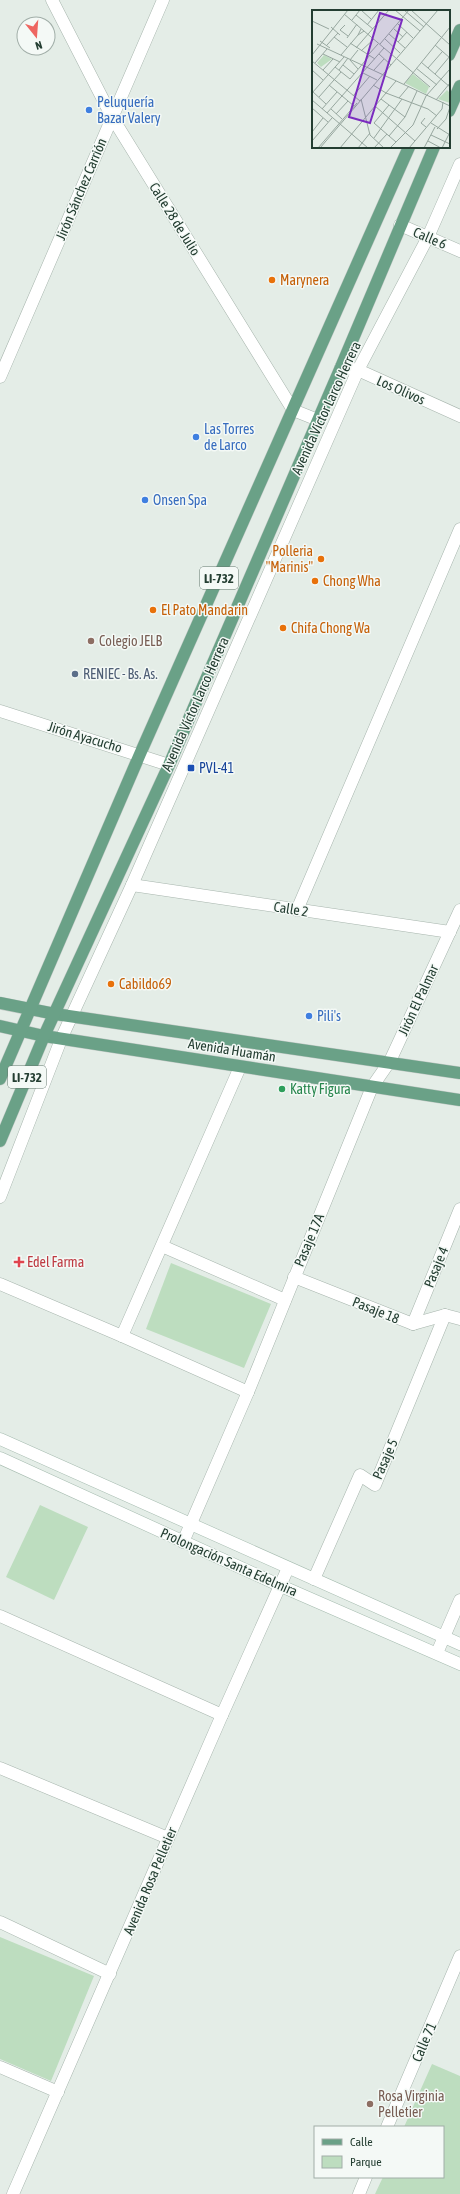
<svg xmlns="http://www.w3.org/2000/svg" width="460" height="2194" font-family="'Asap Condensed',sans-serif">
	<style>
		.green { fill: #bdddbf }
		.lines { fill: none; stroke-linecap: round; stroke-linejoin: round }
		.street-casing { stroke: #a7b5ad; stroke-width: 13 }
		.secondary-casing { stroke: #a5bbaf; stroke-width: 13 }
		.primary-casing { stroke: #c2c9c6; stroke-width: 13 }
		.street { stroke: #fff; stroke-width: 12 }
		.secondary { stroke: #fff; stroke-width: 12 }
		.primary { stroke: #6aa187; stroke-width: 12 }
		.shop-dot { fill: #3f7fe0; stroke: #f4f9f6; stroke-width: 1.5 }
		.food-dot { fill: #e8710a; stroke: #f4f9f6; stroke-width: 1.5 }
		.education-dot { fill: #8d6e63; stroke: #f4f9f6; stroke-width: 1.5 }
		.service-dot { fill: #5c6f8a; stroke: #f4f9f6; stroke-width: 1.5 }
		.transit-dot { fill: #1a4fb4; stroke: #f4f9f6; stroke-width: 1.5 }
		.leisure-dot { fill: #2e9e5b; stroke: #f4f9f6; stroke-width: 1.5 }
		.health-dot { fill: #e0444e; stroke: #f4f9f6; stroke-width: 1.5 }
		.labels { text-anchor: middle; dominant-baseline: central; stroke-width: 3; stroke-linejoin: round; paint-order: stroke }
		.shield { fill: #f4f9f6; stroke: #62766d; stroke-width: 1 }
		.shield-label { font-size: 13px; font-weight: bold; fill: #243e32 }
		.shop-label { font-size: 14px; fill: #366cbe; stroke: #f4f9f6; text-anchor: start }
		.street-label { font-size: 14px; fill: #243e32; stroke: #f4f9f6 }
		.food-label { font-size: 14px; fill: #c56008; stroke: #f4f9f6; text-anchor: start }
		.education-label { font-size: 14px; fill: #785e54; stroke: #f4f9f6; text-anchor: start }
		.service-label { font-size: 14px; fill: #4e5e75; stroke: #f4f9f6; text-anchor: start }
		.transit-label { font-size: 14px; fill: #164399; stroke: #f4f9f6; text-anchor: start }
		.leisure-label { font-size: 14px; fill: #27864d; stroke: #f4f9f6; text-anchor: start }
		.health-label { font-size: 14px; fill: #be3a42; stroke: #f4f9f6; text-anchor: start }
		.inset-road { fill: none; stroke: #97a79f; stroke-width: 1 }
		.view { fill: #7b2cbf; fill-opacity: 0.15; stroke: #7b2cbf; stroke-width: 2 }
		.inset-edge { fill: none; stroke: #243e32; stroke-width: 2 }
	</style>
	<rect width="100%" height="100%" fill="#e4ede7"/>
	<g class="green">
		<polygon points="171,1263 271,1304 244,1368 146,1329"/>
		<polygon points="40,1505 88,1527 54,1600 6,1577"/>
		<polygon points="0,1937 94,1976 51,2081 0,2059"/>
		<polygon points="432,2064 460,2076 460,2194 375,2194 383,2177 443,2177 443,2127 404,2127"/>
	</g>
	<g class="lines">
		<g class="street-casing">
			<g id="street">
				<polyline points="52,0 112,117 293,410 318,420"/>
				<polyline points="400,225 460,251"/>
				<polyline points="341,367 358,370 460,416"/>
				<polyline points="0,377 163,0"/>
				<polyline points="0,711 169,765"/>
				<polyline points="132,885 450,932"/>
				<polyline points="297,910 460,529"/>
				<polyline points="0,1197 62,1037 132,885 358,370 428,237 460,164"/>
				<polyline points="162,1246 285,1300"/>
				<polyline points="294,1277 413,1324 445,1315 460,1319"/>
				<polyline points="0,1284 122,1336 248,1392"/>
				<polyline points="413,1324 460,1209"/>
				<polyline points="122,1336 240,1067"/>
				<polyline points="183,1542 248,1392 372,1087 390,1061 460,910"/>
				<polyline points="314,1579 360,1475 375,1485 445,1315"/>
				<polyline points="0,1616 222,1715"/>
				<polyline points="437,1653 460,1600"/>
				<polyline points="0,1768 168,1838"/>
				<polyline points="0,1922 110,1974"/>
				<polyline points="0,2067 58,2092"/>
				<polyline points="387,2127 460,1956"/>
				<polyline points="13,2194 222,1715 288,1568"/>
				<polyline points="359,2194 366,2177"/>
			</g>
		</g>
		<g class="secondary-casing">
			<g id="secondary">
				<polyline points="0,1439 460,1644"/>
				<polyline points="0,1458 281,1586 460,1664"/>
			</g>
		</g>
		<g class="primary-casing">
			<g id="primary">
				<polyline points="449,55 460,30"/>
				<polyline points="449,111 460,86"/>
				<polyline points="0,1003 55,1014 460,1073"/>
				<polyline points="0,1026 44,1036 460,1100"/>
				<polyline points="0,1079 140,754 409,147"/>
				<polyline points="0,1141 44,1036 169,765 341,367 434,147"/>
			</g>
		</g>
		<use href="#street" class="street"/>
		<use href="#secondary" class="secondary"/>
		<use href="#primary" class="primary"/>
	</g>
	<g class="shop-dot">
		<circle cx="89" cy="110" r="4"/>
		<circle cx="196" cy="437" r="4"/>
		<circle cx="145" cy="500" r="4"/>
		<circle cx="309" cy="1016" r="4"/>
	</g>
	<g class="food-dot">
		<circle cx="272" cy="280" r="4"/>
		<circle cx="321" cy="559" r="4"/>
		<circle cx="315" cy="581" r="4"/>
		<circle cx="153" cy="610" r="4"/>
		<circle cx="283" cy="628" r="4"/>
		<circle cx="111" cy="984" r="4"/>
	</g>
	<g class="education-dot">
		<circle cx="91" cy="641" r="4"/>
		<circle cx="370" cy="2104" r="4"/>
	</g>
	<circle class="service-dot" cx="75" cy="674" r="4"/>
	<rect class="transit-dot" x="187" y="764" width="8" height="8" rx="2"/>
	<circle class="leisure-dot" cx="282" cy="1089" r="4"/>
	<path class="health-dot" d="M17 1256h4v4h4v4h-4v4h-4v-4h-4v-4h4z"/>
	<g class="labels">
		<g class="shield">
			<rect x="200" y="567" width="38" height="22" rx="3"/>
			<rect x="8" y="1066" width="38" height="22" rx="3"/>
		</g>
		<g class="shield-label">
			<text x="219" y="578">LI-732</text>
			<text x="27" y="1077">LI-732</text>
		</g>
		<g class="shop-label">
			<text x="97" y="102">Peluquería<tspan x="97" dy="16">Bazar Valery</tspan></text>
			<text x="204" y="429">Las Torres<tspan x="204" dy="16">de Larco</tspan></text>
			<text x="153" y="500">Onsen Spa</text>
			<text x="317" y="1016">Pili's</text>
		</g>
		<g class="street-label">
			<text transform="translate(81 189) rotate(-67)">Jirón Sánchez Carrión</text>
			<text transform="translate(175 219) rotate(58)">Calle 28 de Julio</text>
			<text transform="translate(430 238) rotate(23)">Calle 6</text>
			<text transform="translate(401 390) rotate(24)">Los Olivos</text>
			<text transform="translate(326 408) rotate(-65)">Avenida Víctor Larco Herrera</text>
			<text transform="translate(195 704) rotate(-66)">Avenida Víctor Larco Herrera</text>
			<text transform="translate(85 737) rotate(17)">Jirón Ayacucho</text>
			<text transform="translate(291 909) rotate(9)">Calle 2</text>
			<text transform="translate(418 1000) rotate(-65)">Jirón El Palmar</text>
			<text transform="translate(232 1050) rotate(9)">Avenida Huamán</text>
			<text transform="translate(309 1240) rotate(-67)">Pasaje 17A</text>
			<text transform="translate(436 1267) rotate(-68)">Pasaje 4</text>
			<text transform="translate(376 1310) rotate(22)">Pasaje 18</text>
			<text transform="translate(385 1459) rotate(-66)">Pasaje 5</text>
			<text transform="translate(229 1562) rotate(24)">Prolongación Santa Edelmira</text>
			<text transform="translate(150 1881) rotate(-67)">Avenida Rosa Pelletier</text>
			<text transform="translate(424 2042) rotate(-67)">Calle 71</text>
		</g>
		<g class="food-label">
			<text x="280" y="280">Marynera</text>
			<text x="313" y="551" text-anchor="end">Polleria<tspan x="313" dy="16">"Marinis"</tspan></text>
			<text x="323" y="581">Chong Wha</text>
			<text x="161" y="610">El Pato Mandarin</text>
			<text x="291" y="628">Chifa Chong Wa</text>
			<text x="119" y="984">Cabildo69</text>
		</g>
		<g class="education-label">
			<text x="99" y="641">Colegio JELB</text>
			<text x="378" y="2096">Rosa Virginia<tspan x="378" dy="16">Pelletier</tspan></text>
		</g>
		<g class="service-label">
			<text x="83" y="674">RENIEC - Bs. As.</text>
		</g>
		<g class="transit-label">
			<text x="199" y="768">PVL-41</text>
		</g>
		<g class="leisure-label">
			<text x="290" y="1089">Katty Figura</text>
		</g>
		<g class="health-label">
			<text x="27" y="1262">Edel Farma</text>
		</g>
	</g>
	<g transform="translate(312 10)">
		<rect width="138" height="138" fill="#e4ede7"/>
		<path d="M 12,45 L 20,49 L 9,57 L 5,53 ZM 101,64 L 117,77 L 114,84 L 93,73 ZM 135,80 L 138,83 L 138,93 L 126,89 Z" fill="#bdddbf"/>
		<path class="inset-road" d="M 49,0 L 59,9M 83,0 L 108,21M 92,0 L 112,17M 99,0 L 138,35M 32,4 L 118,77M 44,5 L 61,19M 40,10 L 48,0M 0,11 L 17,19M 86,14 L 101,28M 33,15 L 28,20 L 36,26M 55,15 L 67,0M 19,17 L 28,25M 49,19 L 46,25 L 52,21M 82,19 L 91,27M 77,24 L 93,38M 22,27 L 35,37M 35,28 L 45,14M 73,29 L 88,43M 8,31 L 18,38M 86,32 L 95,22M 38,33 L 63,49M 5,34 L 138,96M 68,34 L 97,0M 15,35 L 26,23M 123,35 L 138,48M 44,38 L 77,0M 46,40 L 38,50 L 46,59M 49,41 L 62,29M 11,44 L 28,52M 57,44 L 66,34M 67,44 L 79,55M 0,45 L 36,0M 29,45 L 46,25M 0,51 L 48,91M 109,52 L 138,77M 3,53 L 15,39M 31,55 L 42,64M 23,57 L 38,69 L 58,45M 104,58 L 125,75M 116,58 L 130,42M 0,60 L 11,70M 11,60 L 21,49M 27,60 L 36,48M 62,60 L 72,49M 51,63 L 65,70M 123,64 L 138,46M 92,74 L 138,17M 17,75 L 42,96M 61,75 L 74,83 L 116,99 L 125,106M 0,81 L 14,94M 0,83 L 32,47M 41,86 L 58,66M 7,87 L 29,62M 87,88 L 97,76M 49,89 L 58,125 L 72,138M 69,89 L 93,107M 0,90 L 56,138M 124,90 L 138,73M 63,96 L 103,131M 0,98 L 16,112M 10,99 L 25,82M 19,99 L 30,109M 15,103 L 72,38M 24,104 L 36,91M 113,108 L 109,113 L 114,117M 62,113 L 84,132M 62,113 L 77,95M 119,113 L 138,125M 125,119 L 134,109 L 138,97M 0,122 L 11,108M 119,125 L 138,134M 77,126 L 93,107 L 105,81M 62,128 L 90,89M 0,131 L 20,108M 116,131 L 129,138M 6,138 L 45,93M 8,138 L 126,0M 28,138 L 84,71M 46,138 L 58,123M 62,138 L 75,124M 78,138 L 101,115 L 114,86 L 138,59M 97,138 L 130,99 L 131,92M 112,138 L 123,117M 130,138 L 138,122"/>
		<path class="view" d="M 68,3 L 90,10 L 58,113 L 37,107 Z"/>
		<rect width="138" height="138" class="inset-edge"/>
	</g>
	<rect x="314" y="2126" width="130" height="52" fill="#f4f9f6" stroke="#a1aea8"/>
	<rect x="322" y="2139" width="20" height="6" fill="#6aa187" stroke="#a1aea8"/>
	<text x="350" y="2146" font-size="12" fill="#243e32">Calle</text>
	<rect x="322" y="2156" width="20" height="12" fill="#bdddbf" stroke="#a1aea8"/>
	<text x="350" y="2166" font-size="12" fill="#243e32">Parque</text>
	<g transform="translate(36 36) rotate(163)"><circle r="19" fill="#f4f9f6" stroke="#a1aea8"/>
	<path d="M0-3L7 15L0 10L-7 15Z" fill="#ee6661"/>
	<text y="-6" font-size="11" font-weight="bold" text-anchor="middle" fill="#243e32">N</text>
	</g>
</svg>
